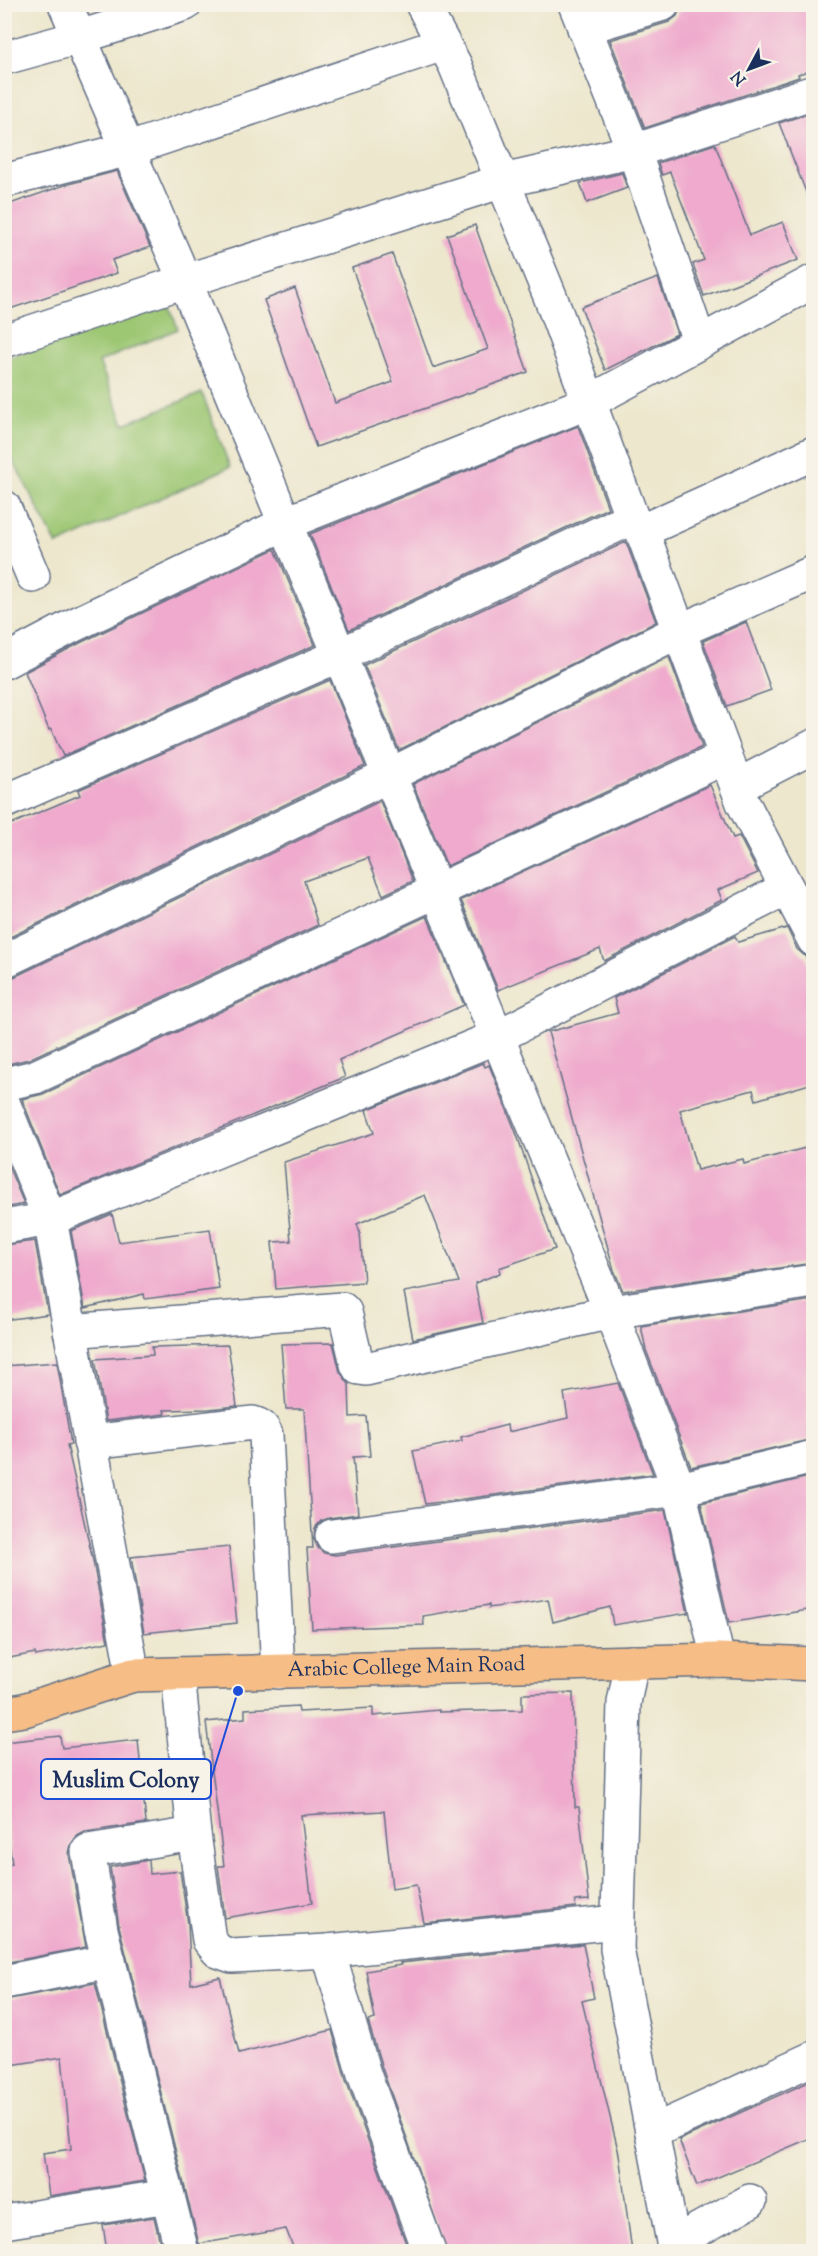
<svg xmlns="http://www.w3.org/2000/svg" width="818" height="2256" font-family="'Sorts Mill Goudy',serif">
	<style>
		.green { fill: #9dc773; stroke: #5c7b68; stroke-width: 1.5 }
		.building { fill: #efaacd }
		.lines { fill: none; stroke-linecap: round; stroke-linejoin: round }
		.minor-casing { stroke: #646f85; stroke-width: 36 }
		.major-casing { stroke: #646f85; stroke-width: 36 }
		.minor { stroke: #fff; stroke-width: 33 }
		.major { stroke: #f6be86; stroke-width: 33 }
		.labels { text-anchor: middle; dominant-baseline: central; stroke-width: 6; stroke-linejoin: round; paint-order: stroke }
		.street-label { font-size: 21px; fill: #1b2f5e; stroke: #f7f3e8 }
		.leader { fill: none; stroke: #1d4ed8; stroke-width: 2 }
		.callout-dot { fill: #1d4ed8; stroke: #f7f3e8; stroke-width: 2 }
		.callout { fill: #f7f3e8; stroke: #1d4ed8; stroke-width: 2 }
		.callout-label { font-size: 22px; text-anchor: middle; font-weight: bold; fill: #1b2f5e }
	</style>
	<rect width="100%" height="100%" fill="#f7f3e8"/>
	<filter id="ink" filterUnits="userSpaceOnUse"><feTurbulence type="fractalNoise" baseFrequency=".0167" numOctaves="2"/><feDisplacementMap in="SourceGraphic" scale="12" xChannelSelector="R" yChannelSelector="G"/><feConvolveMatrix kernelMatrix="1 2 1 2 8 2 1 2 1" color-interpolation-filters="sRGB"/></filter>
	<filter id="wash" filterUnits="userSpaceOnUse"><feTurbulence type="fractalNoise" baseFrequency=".008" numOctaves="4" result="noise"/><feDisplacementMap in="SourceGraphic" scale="24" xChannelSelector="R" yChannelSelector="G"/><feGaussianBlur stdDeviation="1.35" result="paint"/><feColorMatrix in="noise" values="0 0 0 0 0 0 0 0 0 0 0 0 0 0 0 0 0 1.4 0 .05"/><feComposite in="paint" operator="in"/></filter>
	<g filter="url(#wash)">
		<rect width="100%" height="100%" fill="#ede7cd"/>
		<polygon class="green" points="167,300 178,329 99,362 124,424 202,393 230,467 57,545 5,445 5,359"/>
		<g id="blocks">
			<g class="building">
				<polygon points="681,4 806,4 813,29 813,70 798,74 799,77 645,128 610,40 669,22 677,16"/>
				<polygon points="813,112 813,204 811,205 779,123"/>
				<polygon points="715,144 750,235 783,222 798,260 704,296 693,264 704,260 670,172 662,175 658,163"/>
				<polygon points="117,171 150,247 112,260 117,273 4,311 4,206 65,185"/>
				<polygon points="622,173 627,188 587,203 580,183"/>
				<polygon points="475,225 528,372 316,447 264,300 295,288 335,403 393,382 352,268 392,254 433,368 488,349 447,235"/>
				<polygon points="658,278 677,334 605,370 581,307"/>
				<polygon points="578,426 608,508 349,630 310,534"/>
				<polygon points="626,542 656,622 399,750 364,665"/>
				<polygon points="275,549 315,645 63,756 51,729 49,730 25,672 80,643"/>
				<polygon points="746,622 771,690 727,706 703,641"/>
				<polygon points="669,657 702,747 447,866 413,784"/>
				<polygon points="330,680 365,766 4,940 4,827 80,795 78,790"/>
				<polygon points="710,785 733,838 739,836 758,873 718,890 722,900 604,961 600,949 498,990 461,900"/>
				<polygon points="380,801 413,881 383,895 368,858 304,881 318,925 29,1059 4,1065 4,979 12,978"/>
				<polygon points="427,916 464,1005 339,1060 345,1077 60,1195 22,1099 43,1094"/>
				<polygon points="787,928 797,949 806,957 813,984 813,1083 756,1100 753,1090 680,1110 697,1170 743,1159 744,1164 813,1146 813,1263 623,1291 614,1270 548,1032 618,1013 614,998 735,936 738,942"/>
				<polygon points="483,1063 485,1067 489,1065 517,1135 555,1249 499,1268 500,1273 475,1283 483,1323 413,1339 404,1292 459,1282 425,1195 357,1224 360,1233 364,1282 276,1289 272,1242 291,1241 284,1162 374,1133 366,1110"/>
				<polygon points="4,1156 24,1204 4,1208"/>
				<polygon points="112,1214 119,1242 210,1229 219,1289 145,1299 144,1294 85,1308 71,1231"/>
				<polygon points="35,1241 48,1314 4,1320 4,1245"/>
				<polygon points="813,1300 813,1439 691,1467 646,1350 641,1326"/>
				<polygon points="333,1343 340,1372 349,1384 350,1417 366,1416 370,1456 353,1457 358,1514 329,1518 321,1521 315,1528 314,1539 318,1548 324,1553 335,1555 665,1510 688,1613 613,1625 610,1607 553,1622 548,1599 489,1608 489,1605 423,1616 424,1625 312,1629 307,1548 313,1548 304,1409 286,1409 281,1344"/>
				<polygon points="228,1345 237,1406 209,1409 164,1410 165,1414 106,1421 95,1359 153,1355 152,1347"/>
				<polygon points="57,1362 71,1444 67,1445 93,1561 108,1642 36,1656 35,1653 4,1659 4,1366"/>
				<polygon points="618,1383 653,1474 425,1504 413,1451 462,1441 461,1437 507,1425 508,1432 568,1418 564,1393"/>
				<polygon points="813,1476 813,1609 729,1623 701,1503"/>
				<polygon points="229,1547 237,1623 144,1633 131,1557"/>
				<polygon points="573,1693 575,1807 579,1807 589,1900 575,1901 576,1907 424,1923 416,1885 392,1889 384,1811 301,1815 312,1903 225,1918 218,1866 224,1866 206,1722 245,1718 245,1709 298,1706 299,1712 373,1708 373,1716 439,1710 439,1712 522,1710 522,1694"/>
				<polygon points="60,1736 62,1748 138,1740 146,1823 85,1832 77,1836 71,1844 69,1854 86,1947 4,1963 4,1865 12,1864 4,1804 4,1742"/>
				<polygon points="149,1860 150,1874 180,1871 188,1924 191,1984 220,1977 239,2054 332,2030 346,2080 409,2252 295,2252 286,2229 199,2244 119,1926 110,1867"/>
				<polygon points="583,1944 594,1998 582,2001 619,2154 632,2252 447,2252 382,2068 368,2021 375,2019 366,1971 401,1965 400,1963"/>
				<polygon points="95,1983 145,2181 49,2196 43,2153 71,2149 62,2057 4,2066 4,2000"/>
				<polygon points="813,2080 813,2137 697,2186 679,2140"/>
				<polygon points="154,2217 162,2251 107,2252 103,2225"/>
			</g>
		</g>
	</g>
	<g filter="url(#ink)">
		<use href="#blocks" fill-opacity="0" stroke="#646f85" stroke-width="1.5"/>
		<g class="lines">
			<g class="minor-casing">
				<g id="minor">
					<polyline points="65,4 185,281 611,1312 679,1489 718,1660"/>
					<polyline points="422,4 455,65 550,296 632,518 642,531 743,803 814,940"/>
					<polyline points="575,4 634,151 699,341"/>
					<polyline points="584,28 663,4"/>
					<polyline points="4,58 80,37 185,4"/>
					<polyline points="4,181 129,149 443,44"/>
					<polyline points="4,341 185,281 503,181 634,151 814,92"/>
					<polyline points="4,507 33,576"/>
					<polyline points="642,531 814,453"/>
					<polyline points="4,662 72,626 286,523 589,402 814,281"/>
					<polyline points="737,786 814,746"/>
					<polyline points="4,802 340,655 632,518"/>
					<polyline points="4,961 390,775 679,631 814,572"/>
					<polyline points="4,1084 35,1077 726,757"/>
					<polyline points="4,1105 50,1219 133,1675"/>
					<polyline points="4,1227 50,1219 499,1036 787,888"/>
					<polyline points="70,1331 342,1309 345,1312 357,1364 359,1368 366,1369 611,1312 814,1281"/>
					<path d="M 90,1442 L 253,1423 C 260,1425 263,1427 266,1435 L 278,1672"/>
					<polyline points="332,1536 679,1489 814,1457"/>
					<polyline points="632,1662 624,1703 617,1949 675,2252"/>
					<polyline points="178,1674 194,1834 88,1851 101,1930 182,2252"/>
					<polyline points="194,1834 209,1940 218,1951 232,1956 328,1951 617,1922"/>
					<polyline points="328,1951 364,2074 429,2252"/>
					<polyline points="4,1982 109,1961"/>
					<polyline points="652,2132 814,2058"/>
					<polyline points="4,2222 168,2196"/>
					<polyline points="674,2243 750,2201"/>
				</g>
			</g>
			<g class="major-casing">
				<g id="major">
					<path id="s1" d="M 4,1713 L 24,1710 L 133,1675 L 718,1660 L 814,1664"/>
				</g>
			</g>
			<use href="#minor" class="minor"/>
			<use href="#major" class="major"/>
		</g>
	</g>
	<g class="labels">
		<g class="street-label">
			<text stroke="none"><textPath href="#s1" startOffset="408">Arabic College Main Road</textPath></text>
		</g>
	</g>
	<path class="leader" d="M238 1691L211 1779"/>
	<circle class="callout-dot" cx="238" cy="1691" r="6"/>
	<rect class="callout" x="41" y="1759" width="170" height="40" rx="6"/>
	<g class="callout-label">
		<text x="126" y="1787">Muslim Colony</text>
	</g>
	<rect width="818" height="2256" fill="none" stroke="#f7f3e8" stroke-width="24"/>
	<g transform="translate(749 69) rotate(229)" stroke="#f7f3e8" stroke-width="4.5" paint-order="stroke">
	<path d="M0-4.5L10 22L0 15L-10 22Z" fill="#1b2f5e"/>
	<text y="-9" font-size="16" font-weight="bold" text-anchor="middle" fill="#1b2f5e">N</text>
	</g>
</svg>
